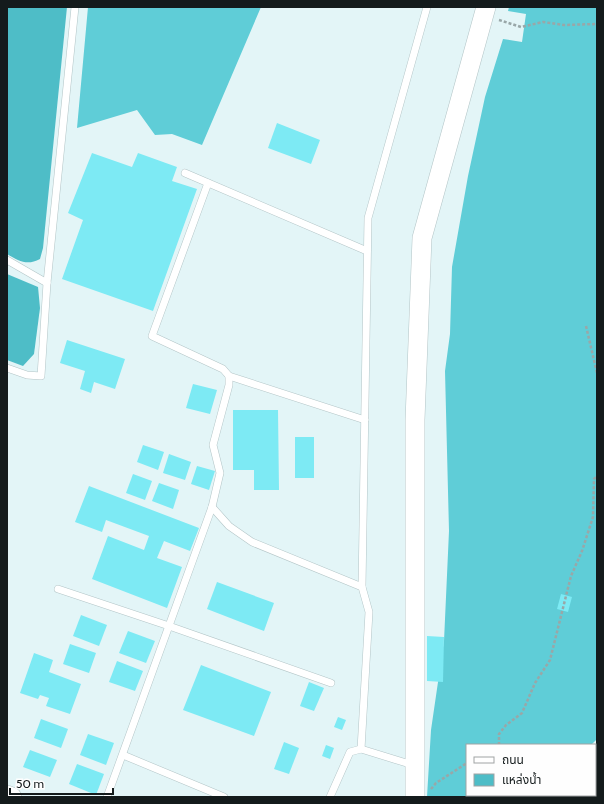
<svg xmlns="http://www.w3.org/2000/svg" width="604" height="804" font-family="Cabin,'Noto Sans Thai',sans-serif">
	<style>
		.forest { fill: #5fcdd7 }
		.water { fill: #4ebdc7 }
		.building { fill: #7deaf4 }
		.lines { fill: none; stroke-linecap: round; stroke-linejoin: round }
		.lane-casing { stroke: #b3c5c7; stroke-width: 8 }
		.secondary-casing { stroke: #b3c5c7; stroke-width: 20 }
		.path { stroke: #99a7a8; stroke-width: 2.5; stroke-dasharray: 3 2; stroke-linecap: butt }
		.lane { stroke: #fff; stroke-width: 7 }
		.secondary { stroke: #fff; stroke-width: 19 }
	</style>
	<rect width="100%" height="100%" fill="#e3f5f7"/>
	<g class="forest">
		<polygon points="88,7 261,7 202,145 172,134 155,135 137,110 77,128"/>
		<polygon points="509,7 597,7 597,739 591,745 467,745 467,795 535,795 532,797 427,797 431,730 444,641 449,531 445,371 450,334 452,267 468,176 485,97 503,39 522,42 526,14 508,11"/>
	</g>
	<g class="water">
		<path d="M 7,7 L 67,7 L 43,248 L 40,259 C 27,266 19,261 7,254 Z"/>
		<polygon points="7,274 38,287 40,308 34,354 23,366 7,360"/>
	</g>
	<g class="building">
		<polygon points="277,123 320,140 311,164 268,148"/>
		<polygon points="92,153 132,167 138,153 177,167 172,181 197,189 153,311 62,279 83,220 68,213"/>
		<polygon points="67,340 125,359 115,389 94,382 91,393 80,389 85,371 60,363"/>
		<polygon points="193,384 217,390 210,414 186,408"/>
		<polygon points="233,410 278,410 279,490 254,490 254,470 233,470"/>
		<rect x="295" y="437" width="19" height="41"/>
		<polygon points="143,445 164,452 158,470 137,462"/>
		<polygon points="169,454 191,462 185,480 163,473"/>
		<polygon points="197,466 215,471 209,490 191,484"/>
		<polygon points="133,474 152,481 145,500 126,493"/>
		<polygon points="159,483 179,490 173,509 152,501"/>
		<polygon points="89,486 199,528 190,551 164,541 157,558 182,567 167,608 92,579 108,536 144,550 149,536 106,520 102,532 75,522"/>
		<polygon points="217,582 274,603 264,631 207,609"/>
		<polygon points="561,594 572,597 568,612 557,609"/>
		<polygon points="81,615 107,625 99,646 73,636"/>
		<polygon points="128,631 155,641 146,663 119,653"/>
		<polygon points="427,636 444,637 443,682 427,681"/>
		<polygon points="70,644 96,653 89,673 63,664"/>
		<polygon points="34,653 53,660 49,672 81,684 70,714 46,706 49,698 40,695 38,699 20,693"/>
		<polygon points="117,661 143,671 135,691 109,682"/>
		<polygon points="201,665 271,692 254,736 183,710"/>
		<polygon points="309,682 324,688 314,711 300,706"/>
		<polygon points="338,717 346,720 342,730 334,727"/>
		<polygon points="41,719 68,729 61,748 34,738"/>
		<polygon points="88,734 114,743 106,765 80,755"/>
		<polygon points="284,742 299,748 289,774 274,769"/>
		<polygon points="326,745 334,748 330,759 322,756"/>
		<polygon points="30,750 57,760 50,777 23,767"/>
		<polygon points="77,764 104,774 96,795 69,784"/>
	</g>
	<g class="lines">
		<g class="lane-casing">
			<g id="lane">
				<polyline points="185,173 367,251"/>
				<polyline points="7,260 47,283"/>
				<polyline points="7,368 27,375 41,376 47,283 75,7"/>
				<polyline points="229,376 365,420"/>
				<polyline points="212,507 229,526 252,542 362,587 369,612 361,749"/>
				<polyline points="362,587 368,218 427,7"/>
				<polyline points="58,589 169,626 331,683"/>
				<polyline points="123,755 224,797"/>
				<polyline points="595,769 597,767"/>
				<polyline points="107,797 212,507 220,473 213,445 229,385 229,376 223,369 152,336 208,183"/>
				<polyline points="330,797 350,752 361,749 413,765"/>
				<polyline points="556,797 559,795"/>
			</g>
		</g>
		<g class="secondary-casing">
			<g id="secondary">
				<polyline points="7,795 12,797"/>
				<polyline points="415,797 415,420 422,238 486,7"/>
			</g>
		</g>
		<g class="path">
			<polyline points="499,20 521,27 543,22 564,25 597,24"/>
			<polyline points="586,326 597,373"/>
			<polyline points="499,745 499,734 506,725 522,713 535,683 550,660 571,576 582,551 593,517 594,479 597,476"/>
			<polyline points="431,789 436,783 467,763"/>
		</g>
		<use href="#lane" class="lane"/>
		<use href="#secondary" class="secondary"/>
	</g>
	<rect width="604" height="804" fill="none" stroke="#141b1c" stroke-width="16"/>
	<rect x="466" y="744" width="130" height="52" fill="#fefefe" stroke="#a0a3a4"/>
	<rect x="474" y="757" width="20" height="6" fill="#ffffff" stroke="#a0a3a4"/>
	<text x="502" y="764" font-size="12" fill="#141b1c">ถนน</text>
	<rect x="474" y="774" width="20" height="12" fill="#4ebdc7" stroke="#a0a3a4"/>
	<text x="502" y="784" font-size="12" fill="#141b1c">แหล่งน้ำ</text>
	<path d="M10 788v6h103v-6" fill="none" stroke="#141b1c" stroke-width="2"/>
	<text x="16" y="788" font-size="12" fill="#141b1c" stroke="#fefefe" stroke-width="3" paint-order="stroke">50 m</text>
</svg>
